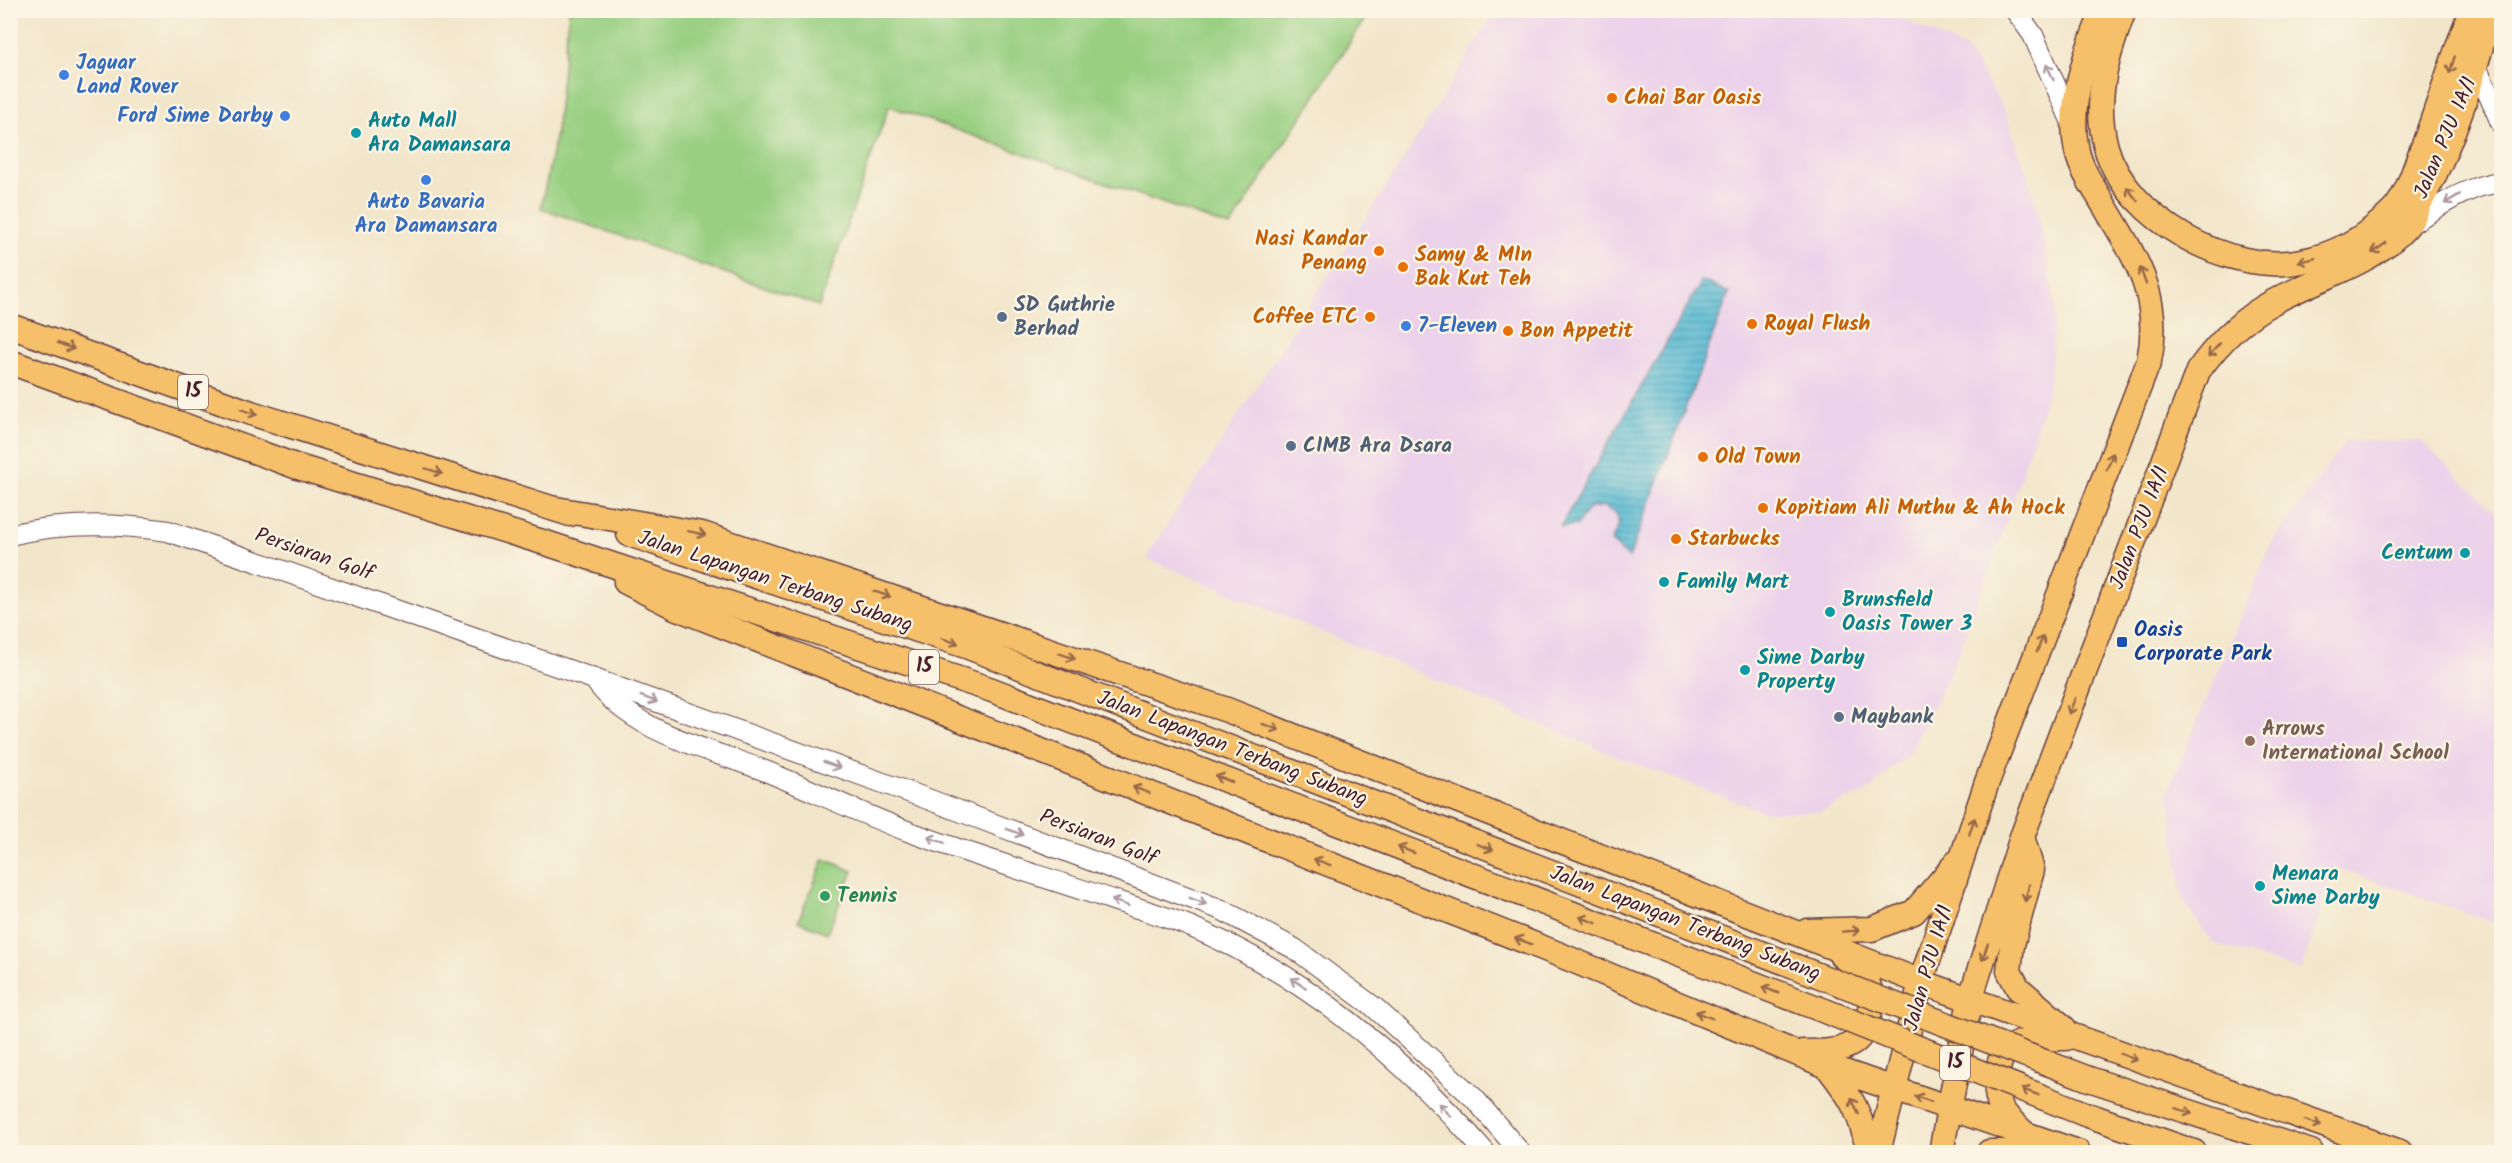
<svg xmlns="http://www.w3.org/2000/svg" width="2512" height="1163" font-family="Kalam,sans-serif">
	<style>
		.built { fill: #ecd1ea }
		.green { fill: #98cf81; stroke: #717756; stroke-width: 1.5 }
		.water { fill: url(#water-rules); stroke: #506c7f; stroke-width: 1.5 }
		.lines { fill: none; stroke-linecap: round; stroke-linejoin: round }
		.minor-casing { stroke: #633d43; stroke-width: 22 }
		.major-casing { stroke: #633d43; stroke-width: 27 }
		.minor { stroke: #fff; stroke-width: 20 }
		.major { stroke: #f6c06b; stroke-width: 24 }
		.major-bridge-casing { stroke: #633d43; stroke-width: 27; stroke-linecap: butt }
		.major-bridge { stroke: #f6c06b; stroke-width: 24 }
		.oneway { stroke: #976748 }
		.oneway2 { stroke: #ae9aa0 }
		.shop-dot { fill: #3f7fe0; stroke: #fcf5e5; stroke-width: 2 }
		.food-dot { fill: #e8710a; stroke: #fcf5e5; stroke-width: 2 }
		.culture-dot { fill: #0f9aa8; stroke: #fcf5e5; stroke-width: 2 }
		.service-dot { fill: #5c6f8a; stroke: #fcf5e5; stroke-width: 2 }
		.transit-dot { fill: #1a4fb4; stroke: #fcf5e5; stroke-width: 2 }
		.education-dot { fill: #8d6e63; stroke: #fcf5e5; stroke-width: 2 }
		.leisure-dot { fill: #2e9e5b; stroke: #fcf5e5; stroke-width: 2 }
		.labels { text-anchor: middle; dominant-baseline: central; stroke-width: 4.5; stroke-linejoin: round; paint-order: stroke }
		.shield { fill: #fcf5e5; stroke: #7f5f63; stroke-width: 1.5 }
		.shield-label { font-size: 20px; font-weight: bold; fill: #4a1f2b }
		.shop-label { font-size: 21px; font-weight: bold; fill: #366cbe; stroke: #fcf5e5; text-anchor: start }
		.food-label { font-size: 21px; font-weight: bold; fill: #c56008; stroke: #fcf5e5; text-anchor: start }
		.culture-label { font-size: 21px; font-weight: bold; fill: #0d838f; stroke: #fcf5e5; text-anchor: start }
		.street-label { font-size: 21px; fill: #4a1f2b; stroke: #fcf5e5 }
		.service-label { font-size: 21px; font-weight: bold; fill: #4e5e75; stroke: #fcf5e5; text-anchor: start }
		.transit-label { font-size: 21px; font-weight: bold; fill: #164399; stroke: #fcf5e5; text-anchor: start }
		.education-label { font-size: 21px; font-weight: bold; fill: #785e54; stroke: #fcf5e5; text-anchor: start }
		.leisure-label { font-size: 21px; font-weight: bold; fill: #27864d; stroke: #fcf5e5; text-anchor: start }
	</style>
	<defs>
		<pattern id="water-rules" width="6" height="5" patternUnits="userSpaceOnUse" patternTransform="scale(1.5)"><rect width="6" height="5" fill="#55b9d3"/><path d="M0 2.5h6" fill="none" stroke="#4896ab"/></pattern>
	</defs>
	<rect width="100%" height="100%" fill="#fcf5e5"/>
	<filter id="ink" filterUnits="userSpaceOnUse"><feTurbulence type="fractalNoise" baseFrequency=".0167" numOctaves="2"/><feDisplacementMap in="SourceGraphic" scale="12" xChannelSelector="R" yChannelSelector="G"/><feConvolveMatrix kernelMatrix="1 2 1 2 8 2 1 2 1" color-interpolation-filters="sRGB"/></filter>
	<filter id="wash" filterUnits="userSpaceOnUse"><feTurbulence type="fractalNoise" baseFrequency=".008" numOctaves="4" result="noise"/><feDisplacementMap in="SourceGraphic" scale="24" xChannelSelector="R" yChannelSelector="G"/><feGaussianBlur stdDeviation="1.35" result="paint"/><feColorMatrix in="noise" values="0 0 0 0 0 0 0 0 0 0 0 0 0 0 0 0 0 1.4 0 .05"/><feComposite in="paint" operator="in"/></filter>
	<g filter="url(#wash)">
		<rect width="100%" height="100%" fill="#f2e6ca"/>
		<g class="built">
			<polygon points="1495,11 1886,11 1966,49 2004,109 2035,198 2056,308 2048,390 2002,536 1955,662 1910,752 1869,790 1819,812 1764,812 1618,757 1146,558 1427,123"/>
			<polygon points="2346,441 2421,441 2501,517 2501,925 2335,867 2301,971 2213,943 2183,901 2168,791 2271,544"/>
		</g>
		<g class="green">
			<polygon points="569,10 1369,10 1370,11 1230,227 889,106 819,306 541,208 556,134"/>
			<polygon points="824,859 853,871 827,933 798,921"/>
		</g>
		<polygon class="water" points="1702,281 1729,293 1629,558 1611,541 1619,525 1617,514 1604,506 1588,509 1577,525 1560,527"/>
	</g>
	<g filter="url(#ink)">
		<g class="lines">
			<g class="minor-casing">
				<g id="minor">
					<polyline points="2015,10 2033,35 2073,125"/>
					<polyline points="2476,66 2502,125"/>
					<path d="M 2407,226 C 2437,208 2467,185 2502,182"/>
					<path d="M 10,535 C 63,522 115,523 168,531 L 594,679 L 925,798 L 1222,910 L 1295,949 L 1374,1007 L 1474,1098 L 1520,1152"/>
					<path d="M 594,679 C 631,733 710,749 768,772 C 816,792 862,814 910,832 C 978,857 1047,878 1116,901 C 1140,909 1165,916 1189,926 C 1306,975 1402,1057 1485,1152"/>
				</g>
			</g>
			<g class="major-casing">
				<g id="major">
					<path d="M 2124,10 C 2107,56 2093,98 2106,147 C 2126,219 2230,276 2302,261 C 2336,255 2367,236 2392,212 C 2406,198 2413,173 2420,155 C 2439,107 2452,57 2472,10"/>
					<polyline points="10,326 251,413 570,514"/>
					<polyline points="10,362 295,466 549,544 992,690 1825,1011"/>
					<polyline points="556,509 702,534 1227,710 1921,982 2400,1152"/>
					<polyline points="629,534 966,646 1833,981"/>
					<polyline points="626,582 677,608 1553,952 1827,1066 2078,1152"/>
					<polyline points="2022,837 2032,870 2012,945 2009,971 2018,988 2064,1028"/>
					<polyline points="1807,931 1872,929 1914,912 1956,863"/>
					<path d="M 1802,1052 C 1818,1052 1838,1053 1853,1043 C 1870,1032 1876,995 1865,978 C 1860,969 1849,962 1841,955"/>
					<path d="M 1827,1066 C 1854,1101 1859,1110 1869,1152"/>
					<polyline points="2089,1079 2311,1152"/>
					<polyline points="2085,1114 2194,1152"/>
					<path d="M 2023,1132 C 2016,1125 2006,1117 2001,1108 C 1994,1091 1994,1058 2011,1047 C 2026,1038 2049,1038 2066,1038"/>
					<path d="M 1878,1152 L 1921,982 L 1987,782 L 2149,361 C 2163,294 2133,255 2101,200 C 2092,185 2081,169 2077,151 C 2067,105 2085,52 2104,10"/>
					<path d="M 1941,1152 L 1970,1000 L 2022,837 L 2198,371 C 2218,343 2244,317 2275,301 C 2319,277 2371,265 2406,227 C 2413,220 2417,208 2422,199 C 2454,141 2474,74 2491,10"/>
					<polyline points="1989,1152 2022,1152"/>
				</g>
			</g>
			<use href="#minor" class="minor"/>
			<use href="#major" class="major"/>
			<g class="major-bridge-casing">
				<g id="major-bridge">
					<polyline points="1833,981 2089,1079"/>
					<polyline points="1825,1011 2085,1114"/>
				</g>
			</g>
			<use href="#major-bridge" class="major-bridge"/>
		</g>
		<defs><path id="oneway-shaft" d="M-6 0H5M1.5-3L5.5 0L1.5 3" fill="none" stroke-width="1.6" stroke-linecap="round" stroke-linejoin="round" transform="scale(1.5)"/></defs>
		<g class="oneway">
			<use href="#oneway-shaft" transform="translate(2452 65) rotate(108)"/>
			<use href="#oneway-shaft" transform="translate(2132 194) rotate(-128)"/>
			<use href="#oneway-shaft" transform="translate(2379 248) rotate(145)"/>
			<use href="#oneway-shaft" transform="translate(2307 260) rotate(168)"/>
			<use href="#oneway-shaft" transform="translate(2143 276) rotate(-110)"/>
			<use href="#oneway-shaft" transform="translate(66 346) rotate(20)"/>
			<use href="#oneway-shaft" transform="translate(2214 350) rotate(131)"/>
			<use href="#oneway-shaft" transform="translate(249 412) rotate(19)"/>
			<use href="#oneway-shaft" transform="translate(2110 461) rotate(-69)"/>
			<use href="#oneway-shaft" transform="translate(434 471) rotate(17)"/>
			<use href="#oneway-shaft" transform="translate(697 533) rotate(12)"/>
			<use href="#oneway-shaft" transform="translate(882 594) rotate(19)"/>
			<use href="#oneway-shaft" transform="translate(950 641) rotate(18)"/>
			<use href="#oneway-shaft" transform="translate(2040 644) rotate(-69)"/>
			<use href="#oneway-shaft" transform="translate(1067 656) rotate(19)"/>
			<use href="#oneway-shaft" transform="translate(2072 706) rotate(111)"/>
			<use href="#oneway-shaft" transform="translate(1271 727) rotate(21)"/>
			<use href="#oneway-shaft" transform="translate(1224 779) rotate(-159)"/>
			<use href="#oneway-shaft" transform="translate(1141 790) rotate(-159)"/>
			<use href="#oneway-shaft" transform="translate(1972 826) rotate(-72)"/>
			<use href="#oneway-shaft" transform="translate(1485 847) rotate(21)"/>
			<use href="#oneway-shaft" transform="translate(1406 850) rotate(-159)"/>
			<use href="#oneway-shaft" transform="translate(1322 862) rotate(-159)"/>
			<use href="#oneway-shaft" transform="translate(2027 893) rotate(105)"/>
			<use href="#oneway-shaft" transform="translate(1588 920) rotate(-159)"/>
			<use href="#oneway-shaft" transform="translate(1851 931) rotate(-4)"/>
			<use href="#oneway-shaft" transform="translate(1523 941) rotate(-159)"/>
			<use href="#oneway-shaft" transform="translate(1985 952) rotate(108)"/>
			<use href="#oneway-shaft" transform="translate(1770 990) rotate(-159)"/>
			<use href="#oneway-shaft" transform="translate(1704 1015) rotate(-157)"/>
			<use href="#oneway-shaft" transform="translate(2129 1057) rotate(20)"/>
			<use href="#oneway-shaft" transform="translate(2030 1092) rotate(-159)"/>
			<use href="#oneway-shaft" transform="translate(1923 1099) rotate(-161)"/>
			<use href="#oneway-shaft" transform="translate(1855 1106) rotate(-115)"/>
			<use href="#oneway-shaft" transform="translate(2184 1111) rotate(18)"/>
			<use href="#oneway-shaft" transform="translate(2313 1123) rotate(20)"/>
		</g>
		<g class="oneway2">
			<use href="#oneway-shaft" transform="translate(2050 72) rotate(-114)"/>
			<use href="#oneway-shaft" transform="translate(2452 199) rotate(149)"/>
			<use href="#oneway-shaft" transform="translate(649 699) rotate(20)"/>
			<use href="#oneway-shaft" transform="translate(832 765) rotate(20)"/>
			<use href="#oneway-shaft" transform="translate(1015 832) rotate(21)"/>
			<use href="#oneway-shaft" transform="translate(936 840) rotate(-161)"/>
			<use href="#oneway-shaft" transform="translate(1198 901) rotate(21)"/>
			<use href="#oneway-shaft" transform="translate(1120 903) rotate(-161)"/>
			<use href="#oneway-shaft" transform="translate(1298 983) rotate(-149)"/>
			<use href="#oneway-shaft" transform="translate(1445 1110) rotate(-133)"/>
		</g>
	</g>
	<g class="shop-dot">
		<circle cx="64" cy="75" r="6"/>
		<circle cx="285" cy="116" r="6"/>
		<circle cx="426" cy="180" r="6"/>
		<circle cx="1406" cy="326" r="6"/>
	</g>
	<g class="food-dot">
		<circle cx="1612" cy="98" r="6"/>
		<circle cx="1379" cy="251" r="6"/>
		<circle cx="1403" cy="267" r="6"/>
		<circle cx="1370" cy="317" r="6"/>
		<circle cx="1752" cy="324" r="6"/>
		<circle cx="1508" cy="331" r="6"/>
		<circle cx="1703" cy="457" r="6"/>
		<circle cx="1763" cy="508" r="6"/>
		<circle cx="1676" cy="539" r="6"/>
	</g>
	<g class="culture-dot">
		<circle cx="356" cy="133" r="6"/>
		<circle cx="2465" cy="553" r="6"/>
		<circle cx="1664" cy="582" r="6"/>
		<circle cx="1830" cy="612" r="6"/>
		<circle cx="1745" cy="670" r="6"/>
		<circle cx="2260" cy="886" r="6"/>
	</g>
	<g class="service-dot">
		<circle cx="1002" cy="317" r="6"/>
		<circle cx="1291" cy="446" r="6"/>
		<circle cx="1839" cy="717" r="6"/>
	</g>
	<rect class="transit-dot" x="2116" y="636" width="12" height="12" rx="3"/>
	<circle class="education-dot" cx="2250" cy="741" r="6"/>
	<circle class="leisure-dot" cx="825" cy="896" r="6"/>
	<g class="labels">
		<g class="shield">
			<rect x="178" y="375" width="30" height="34" rx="4.5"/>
			<rect x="909" y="650" width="30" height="34" rx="4.5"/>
			<rect x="1940" y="1046" width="30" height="34" rx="4.5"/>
		</g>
		<g class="shield-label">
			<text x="193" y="392">15</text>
			<text x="924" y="667">15</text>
			<text x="1955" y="1063">15</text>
		</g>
		<g class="shop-label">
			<text x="76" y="63">Jaguar<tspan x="76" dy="24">Land Rover</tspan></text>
			<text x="273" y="116" text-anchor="end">Ford Sime Darby</text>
			<text x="426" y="202" text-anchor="middle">Auto Bavaria<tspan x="426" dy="24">Ara Damansara</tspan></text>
			<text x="1418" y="326">7-Eleven</text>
		</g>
		<g class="food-label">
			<text x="1624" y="98">Chai Bar Oasis</text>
			<text x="1367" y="239" text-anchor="end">Nasi Kandar<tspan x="1367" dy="24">Penang</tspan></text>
			<text x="1415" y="255">Samy &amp; MIn<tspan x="1415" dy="24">Bak Kut Teh</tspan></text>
			<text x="1358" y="317" text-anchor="end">Coffee ETC</text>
			<text x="1764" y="324">Royal Flush</text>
			<text x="1520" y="331">Bon Appetit</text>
			<text x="1715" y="457">Old Town</text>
			<text x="1775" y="508">Kopitiam Ali Muthu &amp; Ah Hock</text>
			<text x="1688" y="539">Starbucks</text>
		</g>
		<g class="culture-label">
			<text x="368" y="121">Auto Mall<tspan x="368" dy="24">Ara Damansara</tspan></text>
			<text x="2453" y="553" text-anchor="end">Centum</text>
			<text x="1676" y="582">Family Mart</text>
			<text x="1842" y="600">Brunsfield<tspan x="1842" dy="24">Oasis Tower 3</tspan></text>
			<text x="1757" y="658">Sime Darby<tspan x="1757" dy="24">Property</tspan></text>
			<text x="2272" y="874">Menara<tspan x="2272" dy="24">Sime Darby</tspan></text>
		</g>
		<g class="street-label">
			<text transform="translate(2446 138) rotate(-67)">Jalan PJU 1A/1</text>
			<text transform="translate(2140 528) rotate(-69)">Jalan PJU 1A/1</text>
			<text transform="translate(314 555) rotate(19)">Persiaran Golf</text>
			<text transform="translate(775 582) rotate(18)">Jalan Lapangan Terbang Subang</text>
			<text transform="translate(1232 749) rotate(21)">Jalan Lapangan Terbang Subang</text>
			<text transform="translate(1098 838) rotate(21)">Persiaran Golf</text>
			<text transform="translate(1685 924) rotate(21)">Jalan Lapangan Terbang Subang</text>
			<text transform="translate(1929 968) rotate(-74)">Jalan PJU 1A/1</text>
		</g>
		<g class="service-label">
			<text x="1014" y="305">SD Guthrie<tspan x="1014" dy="24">Berhad</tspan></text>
			<text x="1303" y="446">CIMB Ara Dsara</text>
			<text x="1851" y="717">Maybank</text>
		</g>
		<g class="transit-label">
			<text x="2134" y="630">Oasis<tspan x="2134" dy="24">Corporate Park</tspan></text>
		</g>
		<g class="education-label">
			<text x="2262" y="729">Arrows<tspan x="2262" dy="24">International School</tspan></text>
		</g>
		<g class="leisure-label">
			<text x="837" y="896">Tennis</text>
		</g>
	</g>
	<rect width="2512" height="1163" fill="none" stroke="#fcf5e5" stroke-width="36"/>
</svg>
